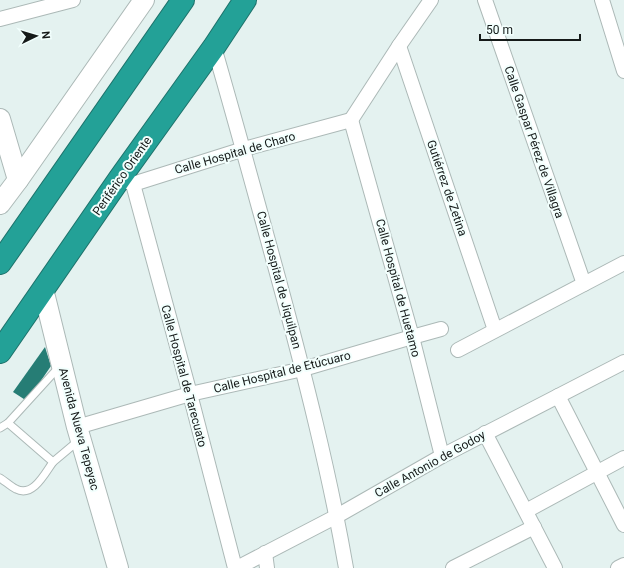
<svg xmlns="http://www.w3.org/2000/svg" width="624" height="568" viewBox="0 0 624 568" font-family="Roboto,sans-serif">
<rect width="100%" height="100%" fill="#e4f2f0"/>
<!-- building -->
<path fill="#267d75" d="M45 347 51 366 27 401 13 392Z"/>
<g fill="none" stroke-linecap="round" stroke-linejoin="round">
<!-- lane casing -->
<g stroke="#acb9b7" stroke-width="9">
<g id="lane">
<path d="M8 423 59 367"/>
<path d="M0 428 8 423 53 462 78 441"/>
<path d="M0 478C5 481 10 486 16 489 33 498 45 473 53 462"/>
</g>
</g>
<!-- street casing -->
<g stroke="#acb9b7" stroke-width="16">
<g id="street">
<path d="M485 0 584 284"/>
<path d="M602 0 624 71"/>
<path d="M0 19 73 0"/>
<path d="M399 46 495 330"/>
<path d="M214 47C236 123 257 200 278 277 304 373 329 470 346 568"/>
<path d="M351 120 412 337 442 456"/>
<path d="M351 120 399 46 431 0"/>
<path d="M124 180 133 184 244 149 351 120"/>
<path d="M133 184 190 394 235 568"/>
<path d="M458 350 624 263"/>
<path d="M558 396 624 525"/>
<path d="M77 427 190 394 303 369 412 337 441 329"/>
<path d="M485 433 555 568"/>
<path d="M526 511 624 458"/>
<path d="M265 553 267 568"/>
<path d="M237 568 337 516 442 456 624 362"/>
<path d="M453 568 534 527"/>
<path d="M618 568 624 565"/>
</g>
</g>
<!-- secondary casing -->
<g stroke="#acb9b7" stroke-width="22">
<g id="secondary">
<path d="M0 119 18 180"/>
<path d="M0 204 18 180 144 0"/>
<path d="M43 289 77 427 118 568"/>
</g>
</g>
<!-- highway casing -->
<g stroke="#1e726b" stroke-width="24">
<g id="highway">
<path d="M0 263 183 0"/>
<path d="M0 352 120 178 214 47 245 0"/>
</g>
</g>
<!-- lane -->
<use href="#lane" stroke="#fff" stroke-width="7"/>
<!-- street -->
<use href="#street" stroke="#fff" stroke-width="14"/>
<!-- secondary -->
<use href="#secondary" stroke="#fff" stroke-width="20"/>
<!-- highway -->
<use href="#highway" stroke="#23a197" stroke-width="22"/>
</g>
<g text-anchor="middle" stroke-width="4" stroke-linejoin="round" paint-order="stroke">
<!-- street labels -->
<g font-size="12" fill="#151a19" stroke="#f2fffd">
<text transform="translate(534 142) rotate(71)" y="4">Calle Gaspar Pérez de Villagra</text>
<text transform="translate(235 153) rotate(-16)" y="4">Calle Hospital de Charo</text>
<text transform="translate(122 176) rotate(-55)" y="4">Periférico Oriente</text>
<text transform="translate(447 188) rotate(71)" y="4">Gutiérrez de Zetina</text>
<text transform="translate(279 280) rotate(75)" y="4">Calle Hospital de Jiquilpan</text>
<text transform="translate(398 288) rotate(75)" y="4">Calle Hospital de Huetamo</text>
<text transform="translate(282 372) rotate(-14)" y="4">Calle Hospital de Etúcuaro</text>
<text transform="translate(184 376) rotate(75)" y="4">Calle Hospital de Tarecuato</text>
<text transform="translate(79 429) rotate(75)" y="4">Avenida Nueva Tepeyac</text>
<text transform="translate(430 464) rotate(-29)" y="4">Calle Antonio de Godoy</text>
</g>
</g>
<!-- north arrow -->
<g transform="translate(36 36) rotate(85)" stroke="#f2fffd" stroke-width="3" paint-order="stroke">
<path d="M0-3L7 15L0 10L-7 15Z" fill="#151a19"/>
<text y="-6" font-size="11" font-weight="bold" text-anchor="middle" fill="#151a19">N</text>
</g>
<!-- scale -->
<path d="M480 34v6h100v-6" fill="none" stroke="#151a19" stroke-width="2"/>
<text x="486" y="34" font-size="12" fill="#151a19" stroke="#f2fffd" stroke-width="3" paint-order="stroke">50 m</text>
</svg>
